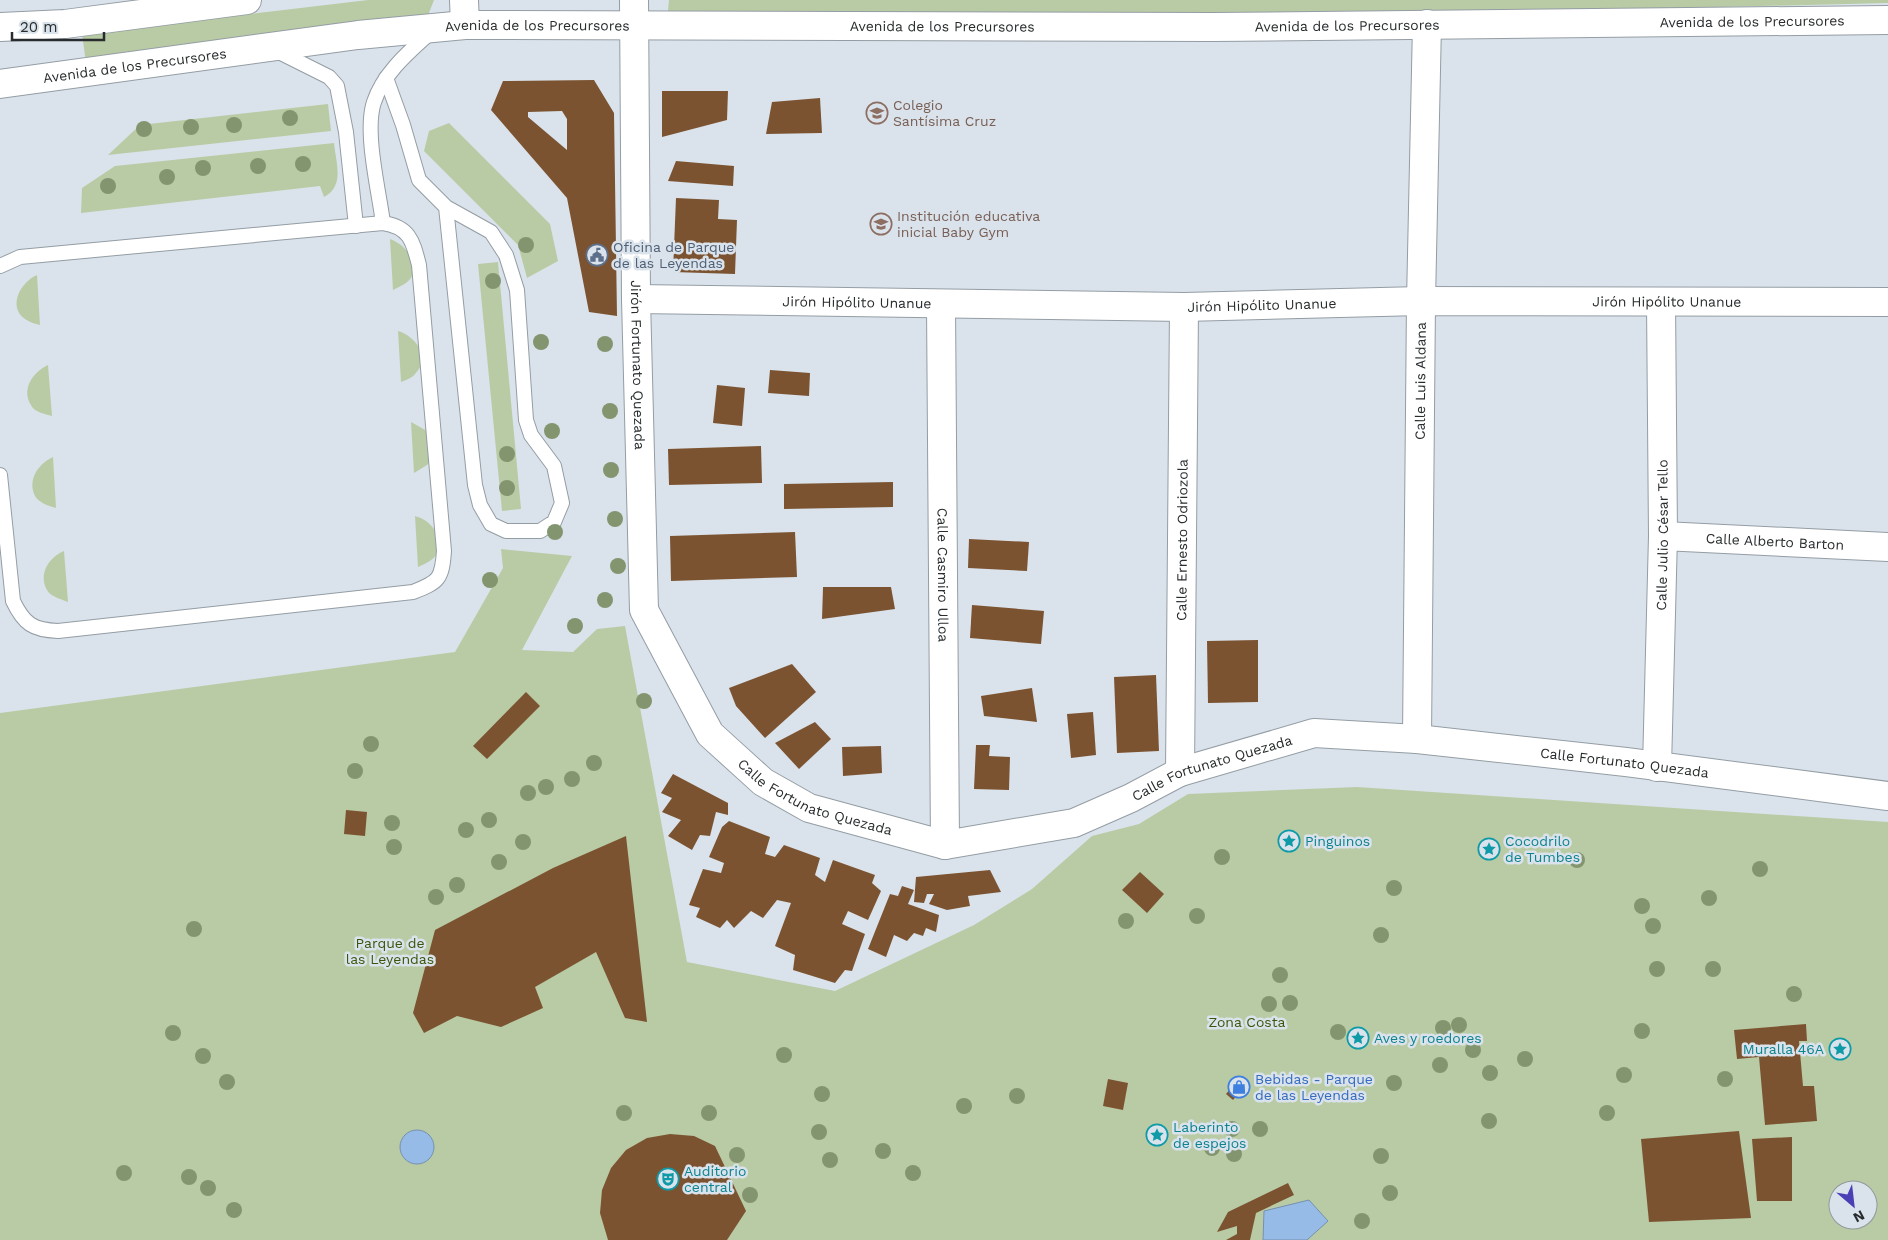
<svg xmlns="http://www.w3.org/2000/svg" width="1888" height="1240" viewBox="0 0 1888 1240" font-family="'Work Sans',sans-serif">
<rect width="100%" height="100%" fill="#dae3eb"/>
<!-- green -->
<g fill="#b9cba5" fill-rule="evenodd">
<path d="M368 0H434L427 18 87 70 82 34Z"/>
<path d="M669 0H1888V3L1432 14 667 21Z"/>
<path d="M328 104 331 131 108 155 140 125Z"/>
<path d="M449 123 550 224 558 261 527 278 518 245 424 151 429 131Z"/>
<path d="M334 143C336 163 345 186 324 197L320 186 81 213 82 188 115 166Z"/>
<path d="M390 239C404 244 418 259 412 276 409 283 399 287 393 290Z"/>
<path d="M498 262 521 509 502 511 478 264Z"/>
<path d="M37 275 40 325C35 324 29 322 25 319 7 306 21 282 37 275Z"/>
<path d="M398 331C415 336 432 357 415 374 412 378 406 380 401 382Z"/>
<path d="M48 365 52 416C45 414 34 412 31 405 21 389 33 372 48 365Z"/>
<path d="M411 422 427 431 433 458 427 465 414 473Z"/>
<path d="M53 457 56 508C49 506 39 503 35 496 27 480 38 464 53 457Z"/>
<path d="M415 516C431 520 443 536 437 553 434 560 425 564 418 567Z"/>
<path d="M501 549 572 556 522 650 573 652 597 629 625 626 687 962 835 991 974 925 1032 889 1092 836 1139 824 1188 794 1357 787 1888 822V1240H0V713L455 652 503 568ZM1838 1190H1868V1220H1838Z"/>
<path d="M64 551 68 602C61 599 51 597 47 590 38 574 49 557 64 551Z"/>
</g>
<!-- water -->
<g fill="#96bbe6" stroke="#7590af">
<circle cx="417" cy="1147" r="17"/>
<path d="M1309 1200 1328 1221 1307 1240H1263L1264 1211Z"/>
</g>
<!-- building -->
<g fill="#7c5331" fill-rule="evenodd">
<path d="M594 80 614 113 617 316 589 312 567 198 491 110 503 81ZM562 111 567 119V150L528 117V112Z"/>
<path d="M662 91H728L727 120 662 137Z"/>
<path d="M820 98 822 133 766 134 772 102Z"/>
<path d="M676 161 734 166 733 186 668 181Z"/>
<path d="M676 198 719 200 718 219 737 220 735 274 673 272Z"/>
<path d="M770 370 810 373 809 396 768 393Z"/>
<path d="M717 385 745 388 742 426 713 423Z"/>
<path d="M761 446 762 483 669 485 668 449Z"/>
<path d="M893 482V507L784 509V484Z"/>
<path d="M795 532 797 577 671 581 670 536Z"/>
<path d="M969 539 1029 542 1027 571 968 568Z"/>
<path d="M823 587H891L895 609 822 619Z"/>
<path d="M972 605 1044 611 1041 644 970 638Z"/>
<path d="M1258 640V702L1208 703 1207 641Z"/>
<path d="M792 664 816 692 765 738 736 706 729 688Z"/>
<path d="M1156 675 1159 751 1117 753 1114 677Z"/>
<path d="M1032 688 1037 722 984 716 981 696Z"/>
<path d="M526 692 540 706 487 759 473 746Z"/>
<path d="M1093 712 1096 755 1071 758 1067 714Z"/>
<path d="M815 722 831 739 799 769 775 743Z"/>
<path d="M976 745H990L989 756 1010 757 1009 790 974 789Z"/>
<path d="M881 746 882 773 843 776 842 747Z"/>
<path d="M673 774 728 803V815L716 812 710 836 700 835 692 850 668 836 681 820 662 812 672 798 661 793Z"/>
<path d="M346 810 367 812 365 836 344 834Z"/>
<path d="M729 821 770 837 765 854 775 857 784 845 820 858 815 875 825 882 833 860 875 875 872 883 881 891 868 920 848 911 842 924 865 934 852 971 845 970 835 983 793 970 795 955 775 946 791 903 777 900 763 918 751 911 734 928 727 920 720 928 696 917 700 908 689 905 703 869 721 873 724 863 709 857 722 827Z"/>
<path d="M626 836 647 1022 625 1018 596 952 535 987 543 1008 501 1027 457 1016 424 1033 413 1013 435 930 553 868Z"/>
<path d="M990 870 1001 892 968 896 970 906 947 910 929 904 934 894H927L924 903 914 902 916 877Z"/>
<path d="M1140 872 1164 894 1147 913 1122 890Z"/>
<path d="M902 886 914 890 908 904 939 915 936 932 926 928 923 936 914 933 907 941 894 935 886 957 868 949 890 894 898 896Z"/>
<path d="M1806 1024 1807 1041H1799L1803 1086H1814L1817 1121 1765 1125 1759 1057 1737 1059 1734 1030Z"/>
<path d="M1241 1076 1249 1082 1233 1100 1226 1094Z"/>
<path d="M1108 1079 1128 1083 1123 1110 1103 1106Z"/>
<path d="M1739 1131 1751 1218 1649 1222 1641 1139Z"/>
<path d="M670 1134 694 1136 715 1146 746 1211 727 1240H608L600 1213 602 1190 611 1168 626 1150 647 1138Z"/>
<path d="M1792 1137V1201H1757L1752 1139Z"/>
<path d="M1288 1183 1294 1195 1256 1213 1250 1240H1226L1237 1234V1226L1217 1232 1228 1212Z"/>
</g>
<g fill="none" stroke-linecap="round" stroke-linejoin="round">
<!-- service casing -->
<g stroke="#949da4" stroke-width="16">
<g id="service">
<path d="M275 50 329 77 337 86 346 132 356 226"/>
<path d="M386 78 403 125 419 180 446 207 491 232 506 255 517 290 526 420 531 435 554 466 562 503 554 522 540 531H506L491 524 480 505 475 485 446 207"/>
<path d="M383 223C379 191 364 132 374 102 384 72 410 51 432 31"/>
<path d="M0 266 20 257 383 223C410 227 413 242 419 265L444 551C442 579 439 582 413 592L58 631C33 630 24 624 13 601L0 475"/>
</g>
</g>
<!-- minor casing -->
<g stroke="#949da4" stroke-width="30">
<g id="minor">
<path id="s1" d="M634 0 636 299 644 610 710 734 763 782 809 808 945 845 1074 823 1131 798 1180 772 1314 733 1417 739 1626 762 1888 796"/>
<path id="s2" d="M636 299 1184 307 1421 301 1888 302"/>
<path id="s3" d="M941 305 945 845"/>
<path id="s4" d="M1663 536 1888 547"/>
<path id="s5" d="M1417 739 1421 301 1427 24"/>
<path id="s6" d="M1657 767 1663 536 1661 302"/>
<path id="s7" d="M1180 772 1184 307"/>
</g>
</g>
<!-- secondary casing -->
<g stroke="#949da4" stroke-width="30">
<g id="secondary">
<path d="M464 0 465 25"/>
<path d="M0 27 65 24 247 0"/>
<path id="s8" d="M0 84 358 35 465 25 1213 27 1888 20"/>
</g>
</g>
<!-- service -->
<use href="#service" stroke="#fff" stroke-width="14"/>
<!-- minor -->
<use href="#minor" stroke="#fff" stroke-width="28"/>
<!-- secondary -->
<use href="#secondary" stroke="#fff" stroke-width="28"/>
</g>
<!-- trees -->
<g fill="#83956f">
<circle cx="290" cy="118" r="8"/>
<circle cx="234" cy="125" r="8"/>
<circle cx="191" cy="127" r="8"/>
<circle cx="144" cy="129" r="8"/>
<circle cx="303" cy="164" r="8"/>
<circle cx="258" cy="166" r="8"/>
<circle cx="203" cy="168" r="8"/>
<circle cx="167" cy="177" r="8"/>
<circle cx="108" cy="186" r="8"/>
<circle cx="526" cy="245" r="8"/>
<circle cx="493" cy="281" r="8"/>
<circle cx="541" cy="342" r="8"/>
<circle cx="605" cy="344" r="8"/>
<circle cx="610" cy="411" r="8"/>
<circle cx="552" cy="431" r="8"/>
<circle cx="507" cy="454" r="8"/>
<circle cx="611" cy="470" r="8"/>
<circle cx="507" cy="488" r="8"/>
<circle cx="615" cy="519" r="8"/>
<circle cx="555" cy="532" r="8"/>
<circle cx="618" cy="566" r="8"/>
<circle cx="490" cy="580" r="8"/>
<circle cx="605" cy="600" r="8"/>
<circle cx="575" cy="626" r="8"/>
<circle cx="644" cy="701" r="8"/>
<circle cx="371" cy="744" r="8"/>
<circle cx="594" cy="763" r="8"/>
<circle cx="355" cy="771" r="8"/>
<circle cx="572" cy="779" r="8"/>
<circle cx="546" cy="787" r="8"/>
<circle cx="528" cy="793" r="8"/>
<circle cx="489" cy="820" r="8"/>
<circle cx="392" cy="823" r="8"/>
<circle cx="466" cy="830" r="8"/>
<circle cx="523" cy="842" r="8"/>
<circle cx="394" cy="847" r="8"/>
<circle cx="1486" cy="851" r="8"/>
<circle cx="1222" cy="857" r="8"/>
<circle cx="1577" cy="860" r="8"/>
<circle cx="499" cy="862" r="8"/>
<circle cx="1760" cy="869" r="8"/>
<circle cx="457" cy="885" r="8"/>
<circle cx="1394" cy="888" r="8"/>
<circle cx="436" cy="897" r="8"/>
<circle cx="1709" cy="898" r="8"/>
<circle cx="1642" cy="906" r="8"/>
<circle cx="1197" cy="916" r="8"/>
<circle cx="1126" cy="921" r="8"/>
<circle cx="1653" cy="926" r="8"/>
<circle cx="194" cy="929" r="8"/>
<circle cx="1381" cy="935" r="8"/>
<circle cx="1657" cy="969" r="8"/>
<circle cx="1713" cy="969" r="8"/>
<circle cx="1280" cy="975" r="8"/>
<circle cx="1794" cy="994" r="8"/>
<circle cx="1290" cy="1003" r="8"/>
<circle cx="1269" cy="1004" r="8"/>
<circle cx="1459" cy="1025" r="8"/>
<circle cx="1443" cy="1028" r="8"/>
<circle cx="1642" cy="1031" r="8"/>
<circle cx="1338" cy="1032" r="8"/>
<circle cx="173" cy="1033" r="8"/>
<circle cx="1473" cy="1050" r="8"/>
<circle cx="784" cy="1055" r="8"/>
<circle cx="203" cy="1056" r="8"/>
<circle cx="1525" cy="1059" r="8"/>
<circle cx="1440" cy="1065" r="8"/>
<circle cx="1490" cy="1073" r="8"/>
<circle cx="1624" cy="1075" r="8"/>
<circle cx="1725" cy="1079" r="8"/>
<circle cx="227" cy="1082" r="8"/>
<circle cx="1394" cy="1083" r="8"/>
<circle cx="822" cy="1094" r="8"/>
<circle cx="1017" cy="1096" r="8"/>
<circle cx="964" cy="1106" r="8"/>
<circle cx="624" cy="1113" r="8"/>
<circle cx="709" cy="1113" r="8"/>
<circle cx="1607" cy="1113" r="8"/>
<circle cx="1489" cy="1121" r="8"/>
<circle cx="1232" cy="1129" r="8"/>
<circle cx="1260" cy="1129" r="8"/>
<circle cx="819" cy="1132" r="8"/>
<circle cx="1212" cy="1148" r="8"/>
<circle cx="883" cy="1151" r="8"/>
<circle cx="1234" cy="1154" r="8"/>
<circle cx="737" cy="1155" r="8"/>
<circle cx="1381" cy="1156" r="8"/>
<circle cx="830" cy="1160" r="8"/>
<circle cx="124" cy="1173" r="8"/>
<circle cx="913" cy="1173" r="8"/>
<circle cx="189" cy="1177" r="8"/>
<circle cx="208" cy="1188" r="8"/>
<circle cx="1390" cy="1193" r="8"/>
<circle cx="750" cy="1195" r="8"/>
<circle cx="234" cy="1210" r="8"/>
<circle cx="1362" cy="1221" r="8"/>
</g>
<!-- icons -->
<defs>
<g id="school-ring" transform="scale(1.125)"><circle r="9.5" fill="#dae3eb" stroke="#8d6e63" stroke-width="1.5"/><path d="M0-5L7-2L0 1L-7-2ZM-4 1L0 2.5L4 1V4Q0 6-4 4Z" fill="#8d6e63"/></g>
<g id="civic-ring" transform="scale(1.125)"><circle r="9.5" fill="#dae3eb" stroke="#5c6f8a" stroke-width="1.5"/><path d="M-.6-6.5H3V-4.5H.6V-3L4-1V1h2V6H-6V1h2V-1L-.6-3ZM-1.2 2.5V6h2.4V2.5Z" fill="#5c6f8a"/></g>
<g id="sight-ring" transform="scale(1.125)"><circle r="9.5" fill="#dae3eb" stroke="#0f9aa8" stroke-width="1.5"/><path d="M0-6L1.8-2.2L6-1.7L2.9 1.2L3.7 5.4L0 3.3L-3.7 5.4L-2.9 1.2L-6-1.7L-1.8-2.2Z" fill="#0f9aa8"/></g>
<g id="shop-ring" transform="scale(1.125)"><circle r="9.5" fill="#dae3eb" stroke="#3f7fe0" stroke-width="1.5"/><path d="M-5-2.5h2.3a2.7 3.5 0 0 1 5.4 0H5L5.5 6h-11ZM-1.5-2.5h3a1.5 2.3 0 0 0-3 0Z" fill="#3f7fe0"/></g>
<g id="theatre-ring" transform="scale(1.125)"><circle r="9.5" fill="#dae3eb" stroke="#0f9aa8" stroke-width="1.5"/><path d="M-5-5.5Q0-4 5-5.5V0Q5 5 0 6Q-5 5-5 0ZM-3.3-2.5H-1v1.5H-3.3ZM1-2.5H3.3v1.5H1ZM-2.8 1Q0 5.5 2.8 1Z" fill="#0f9aa8"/></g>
</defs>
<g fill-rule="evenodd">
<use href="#school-ring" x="877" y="113"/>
<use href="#school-ring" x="881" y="224"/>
<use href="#civic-ring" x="597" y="255"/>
<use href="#sight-ring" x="1289" y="841"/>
<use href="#sight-ring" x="1489" y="849"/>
<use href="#sight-ring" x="1358" y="1038"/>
<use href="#sight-ring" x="1840" y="1049"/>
<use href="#shop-ring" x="1239" y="1087"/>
<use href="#sight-ring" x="1157" y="1135"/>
<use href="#theatre-ring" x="668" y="1179"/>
</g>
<g text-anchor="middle" stroke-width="5" stroke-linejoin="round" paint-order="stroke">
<!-- street labels -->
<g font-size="14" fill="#282c2e" stroke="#dae3eb">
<text dy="5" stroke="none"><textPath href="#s8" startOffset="1756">Avenida de los Precursores</textPath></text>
<text dy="5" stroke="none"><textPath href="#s8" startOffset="541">Avenida de los Precursores</textPath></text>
<text dy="5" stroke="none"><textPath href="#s8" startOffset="946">Avenida de los Precursores</textPath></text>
<text dy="5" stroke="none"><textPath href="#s8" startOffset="1351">Avenida de los Precursores</textPath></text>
<text dy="5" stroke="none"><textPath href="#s8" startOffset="136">Avenida de los Precursores</textPath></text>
<text dy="5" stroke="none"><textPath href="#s2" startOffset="1031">Jirón Hipólito Unanue</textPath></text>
<text dy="5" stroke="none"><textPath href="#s2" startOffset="221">Jirón Hipólito Unanue</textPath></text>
<text dy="5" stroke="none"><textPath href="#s2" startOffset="626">Jirón Hipólito Unanue</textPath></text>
<text dy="5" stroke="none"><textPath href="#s1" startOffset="365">Jirón Fortunato Quezada</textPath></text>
<text dy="5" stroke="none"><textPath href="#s5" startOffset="358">Calle Luis Aldana</textPath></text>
<text dy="5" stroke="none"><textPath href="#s6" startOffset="232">Calle Julio César Tello</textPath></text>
<text dy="5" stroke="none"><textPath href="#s7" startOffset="232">Calle Ernesto Odriozola</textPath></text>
<text dy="5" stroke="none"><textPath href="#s4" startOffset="112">Calle Alberto Barton</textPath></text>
<text dy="5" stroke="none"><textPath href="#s3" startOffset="270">Calle Casmiro Ulloa</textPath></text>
<text dy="5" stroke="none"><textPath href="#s1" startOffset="1716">Calle Fortunato Quezada</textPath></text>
<text dy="5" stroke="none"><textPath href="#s1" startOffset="1296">Calle Fortunato Quezada</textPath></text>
<text dy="5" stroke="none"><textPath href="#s1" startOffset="876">Calle Fortunato Quezada</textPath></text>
</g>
<!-- education labels -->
<g font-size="14" fill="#785e54" stroke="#dae3eb" text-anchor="start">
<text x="893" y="110">Colegio<tspan x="893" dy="16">Santísima Cruz</tspan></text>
<text x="897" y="221">Institución educativa<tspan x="897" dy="16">inicial Baby Gym</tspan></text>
</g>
<!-- service labels -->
<g font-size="14" fill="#4e5e75" stroke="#dae3eb" text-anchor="start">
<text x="613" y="252">Oficina de Parque<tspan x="613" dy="16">de las Leyendas</tspan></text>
</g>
<!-- culture labels -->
<g font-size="14" fill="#0d838f" stroke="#dae3eb" text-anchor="start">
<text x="1305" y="846">Pinguinos</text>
<text x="1505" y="846">Cocodrilo<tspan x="1505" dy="16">de Tumbes</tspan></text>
<text x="1374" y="1043">Aves y roedores</text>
<text x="1824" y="1054" text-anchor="end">Muralla 46A</text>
<text x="1173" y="1132">Laberinto<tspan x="1173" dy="16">de espejos</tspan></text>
<text x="684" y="1176">Auditorio<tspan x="684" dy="16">central</tspan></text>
</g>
<!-- park labels -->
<g font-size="14" fill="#3b560a" stroke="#dae3eb">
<text x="390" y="948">Parque de<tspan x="390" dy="16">las Leyendas</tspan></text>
<text x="1247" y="1027">Zona Costa</text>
</g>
<!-- shop labels -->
<g font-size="14" fill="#366cbe" stroke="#dae3eb" text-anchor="start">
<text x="1255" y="1084">Bebidas - Parque<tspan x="1255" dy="16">de las Leyendas</tspan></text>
</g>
</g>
<!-- north arrow -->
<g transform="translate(1853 1205) rotate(152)"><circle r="24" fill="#dae3eb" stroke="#939a9f"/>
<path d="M0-4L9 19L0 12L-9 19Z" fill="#4a3fb5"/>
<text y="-8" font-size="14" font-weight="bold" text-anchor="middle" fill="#282c2e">N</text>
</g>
<!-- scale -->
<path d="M12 32v8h92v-8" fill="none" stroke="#282c2e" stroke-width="2.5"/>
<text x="20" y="32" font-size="15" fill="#282c2e" stroke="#dae3eb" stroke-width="4" paint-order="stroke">20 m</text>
</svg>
